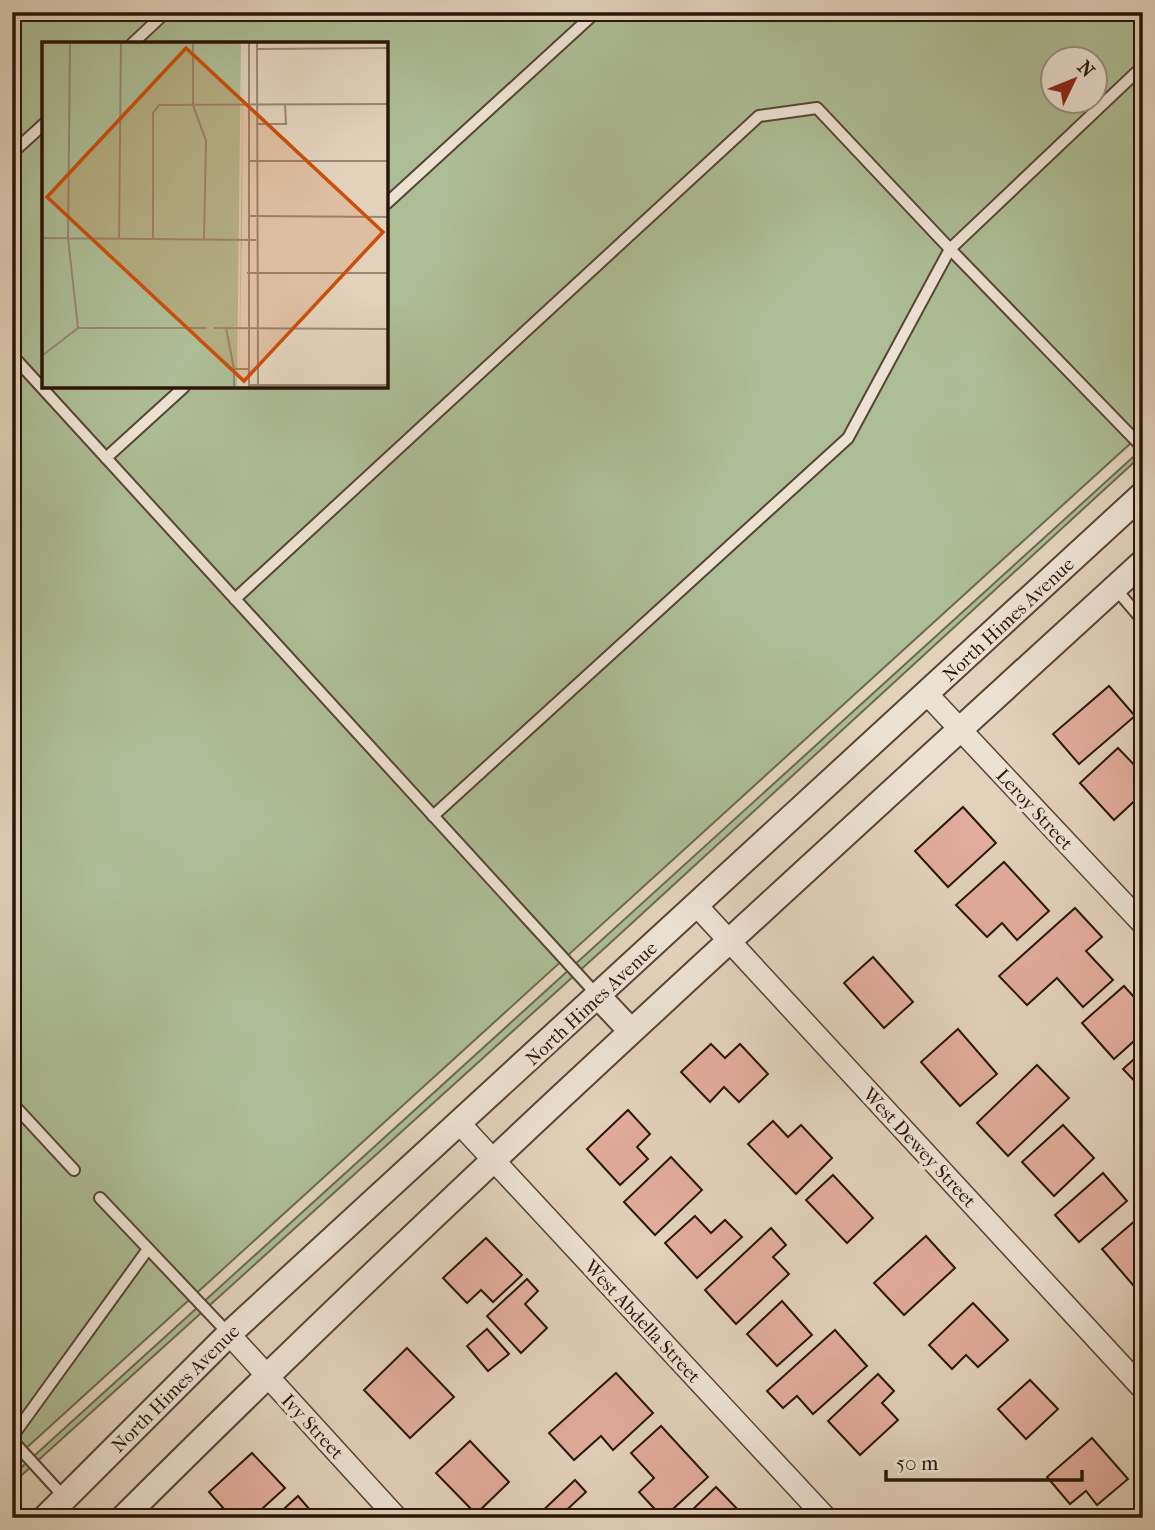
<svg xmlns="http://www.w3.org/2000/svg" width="1155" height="1530" viewBox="0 0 1155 1530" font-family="'IM FELL French Canon',serif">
<rect width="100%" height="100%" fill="#e2d2bb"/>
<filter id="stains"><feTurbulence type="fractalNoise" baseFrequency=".00286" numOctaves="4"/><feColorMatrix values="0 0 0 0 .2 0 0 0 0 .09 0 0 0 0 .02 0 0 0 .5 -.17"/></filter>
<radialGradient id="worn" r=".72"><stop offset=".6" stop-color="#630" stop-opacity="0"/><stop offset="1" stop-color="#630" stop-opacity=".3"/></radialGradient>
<!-- green -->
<g fill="#adbd95" stroke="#6c6a4e" stroke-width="2" fill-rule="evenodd">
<path d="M12 12H1143V432L12 1461ZM44 44H387V387H44ZM1054 60H1096V102H1054Z"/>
<path d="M1143 448V454L608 945 12 1484V1476Z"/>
</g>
<!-- building -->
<g fill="#e2ad9c" stroke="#2a1607" stroke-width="2">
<path d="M1109 686 1135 716 1079 764 1053 734Z"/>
<path d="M1118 748 1143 774V793L1114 820 1080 783Z"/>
<path d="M963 807 996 843 948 887 915 851Z"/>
<path d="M1004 862 1049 911 1017 940 1002 923 987 937 956 905Z"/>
<path d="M1075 908 1102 937 1086 951 1113 980 1083 1007 1057 978 1027 1005 999 976Z"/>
<path d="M873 957 913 1002 884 1028 844 983Z"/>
<path d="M1124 986 1143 1007V1033L1114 1059 1082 1023Z"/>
<path d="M958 1029 997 1074 960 1106 921 1062Z"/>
<path d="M711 1044 725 1058 740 1044 768 1074 739 1102 724 1087 710 1102 681 1072Z"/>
<path d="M1143 1051V1090L1123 1069Z"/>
<path d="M1037 1065 1069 1098 1008 1156 977 1123Z"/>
<path d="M628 1110 650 1134 637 1147 648 1159 620 1185 587 1149Z"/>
<path d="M773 1121 788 1137 801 1125 832 1158 796 1194 748 1144Z"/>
<path d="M1063 1125 1094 1158 1054 1196 1022 1162Z"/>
<path d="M671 1157 702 1190 655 1235 624 1202Z"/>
<path d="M1103 1173 1127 1201 1079 1242 1055 1215Z"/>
<path d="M833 1175 873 1218 847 1243 806 1200Z"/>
<path d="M1143 1214V1277L1133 1285 1102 1249Z"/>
<path d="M695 1216 711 1233 725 1220 742 1237 697 1278 665 1243Z"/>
<path d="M771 1228 786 1245 773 1257 789 1274 736 1324 705 1290Z"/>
<path d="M926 1236 955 1268 904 1315 874 1283Z"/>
<path d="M486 1238 522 1275 493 1302 481 1290 467 1303 443 1278Z"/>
<path d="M527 1279 538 1291 525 1304 547 1328 521 1353 487 1316Z"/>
<path d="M782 1301 812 1335 777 1366 747 1334Z"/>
<path d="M973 1303 1008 1340 978 1367 966 1355 952 1369 929 1345Z"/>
<path d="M487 1329 509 1354 488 1371 467 1346Z"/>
<path d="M835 1330 867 1366 813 1414 797 1396 783 1408 767 1391Z"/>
<path d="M407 1348 454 1397 410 1438 364 1390Z"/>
<path d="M616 1373 653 1413 613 1450 601 1436 574 1460 549 1433Z"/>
<path d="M878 1374 894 1391 882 1403 898 1420 860 1455 828 1421Z"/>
<path d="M1030 1380 1058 1409 1026 1439 998 1409Z"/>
<path d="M661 1426 708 1477 663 1518 639 1492 654 1478 631 1453Z"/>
<path d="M1092 1438 1128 1479 1097 1505 1086 1491 1070 1504 1047 1477Z"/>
<path d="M470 1441 509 1482 476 1514 436 1473Z"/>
<path d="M252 1453 285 1488 252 1518H232L209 1492Z"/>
<path d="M575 1480 586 1492 558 1518H535Z"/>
<path d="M716 1487 746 1518H692L688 1514Z"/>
<path d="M298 1496 317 1518H274Z"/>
</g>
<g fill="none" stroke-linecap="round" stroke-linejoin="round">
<!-- service casing -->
<g stroke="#584534" stroke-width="14">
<g id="service">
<path d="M132 44 166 12"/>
<path d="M12 153 44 124"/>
<path d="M387 203 596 12"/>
<path d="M12 355 598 996"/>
<path d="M106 458 184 387"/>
<path d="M1115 588 1143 621"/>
<path d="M235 599 759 116 817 108 950 249 1143 448"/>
<path d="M433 816 848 438 950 249 1143 66"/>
<path d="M12 1103 74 1170"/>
<path d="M100 1198 229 1334"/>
<path d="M12 1437 148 1249"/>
<path d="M12 1440 65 1498"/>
</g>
</g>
<!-- minor casing -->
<g stroke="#584534" stroke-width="24">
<g id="minor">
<path d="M926 693 1143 924"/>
<path d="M697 906 1143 1389"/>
<path d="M460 1124 826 1518"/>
<path d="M229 1334 397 1518"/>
</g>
</g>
<!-- tertiary casing -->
<g stroke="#584534" stroke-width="28">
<g id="tertiary">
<path d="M598 996 631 1031"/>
<path d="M45 1518 229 1334 1143 494"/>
<path d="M123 1518C453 1189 799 877 1143 562"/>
</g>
</g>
<!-- service -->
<use href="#service" stroke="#ece2d3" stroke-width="10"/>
<!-- minor -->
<use href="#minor" stroke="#ece2d3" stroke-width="21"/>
<!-- tertiary -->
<use href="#tertiary" stroke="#ece2d3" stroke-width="24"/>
</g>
<g text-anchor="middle" stroke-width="7" stroke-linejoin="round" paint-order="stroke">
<!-- street labels -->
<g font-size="19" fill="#2a1607" stroke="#ece2d3">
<text transform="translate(1008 619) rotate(-43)" y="7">North Himes Avenue</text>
<text transform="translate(1035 809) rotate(47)" y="7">Leroy Street</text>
<text transform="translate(591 1003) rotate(-43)" y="7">North Himes Avenue</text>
<text transform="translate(920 1147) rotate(47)" y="7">West Dewey Street</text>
<text transform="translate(643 1321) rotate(47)" y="7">West Abdella Street</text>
<text transform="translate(175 1388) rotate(-45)" y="7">North Himes Avenue</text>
<text transform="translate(313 1426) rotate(47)" y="7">Ivy Street</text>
</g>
</g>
<!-- overview -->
<g transform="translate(42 42)">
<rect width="346" height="346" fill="#e2d2bb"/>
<path d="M0 1H199L195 346H0ZM201 1 200 190 197 346Z" fill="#adbd95"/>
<path fill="none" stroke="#988773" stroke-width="2" d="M151 1V63L164 99 162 197M215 1 216 346M215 7 347 6M215 82H244L243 62M206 119H347M206 174 347 175M0 196 214 198M77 197 79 1M111 197V71L117 63 347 62M205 231H347M36 286H165M172 286 347 287M184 286 192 327M1 313 36 286 26 196 28 1M207 343H347M192 346V327H206M207 346V1"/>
<path fill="#cc4f0b" fill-opacity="0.15" stroke="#cc4f0b" stroke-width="3.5" d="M144 6 341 190 202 339 5 155Z"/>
<rect width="346" height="346" fill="none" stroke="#2a1607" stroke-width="3.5"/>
</g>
<!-- margin -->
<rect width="1155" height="1530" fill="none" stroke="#e2d2bb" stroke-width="42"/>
<rect x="14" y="14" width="1127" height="1502" fill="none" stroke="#2a1607" stroke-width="3.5"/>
<rect x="21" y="21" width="1113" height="1488" fill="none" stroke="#2a1607" stroke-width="2"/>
<!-- north arrow -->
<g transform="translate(1074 80) rotate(47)"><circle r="33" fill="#ece2d3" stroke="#9e9081" stroke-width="2"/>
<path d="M0-5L12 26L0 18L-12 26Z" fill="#8f2418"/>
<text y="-10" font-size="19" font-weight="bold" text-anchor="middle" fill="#2a1607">N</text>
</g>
<!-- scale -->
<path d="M886 1470v10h196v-10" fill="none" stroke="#2a1607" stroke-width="3.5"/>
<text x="896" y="1470" font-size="21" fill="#2a1607" stroke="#ece2d3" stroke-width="5" paint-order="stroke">50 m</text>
<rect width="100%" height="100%" filter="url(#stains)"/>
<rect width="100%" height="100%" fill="url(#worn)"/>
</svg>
